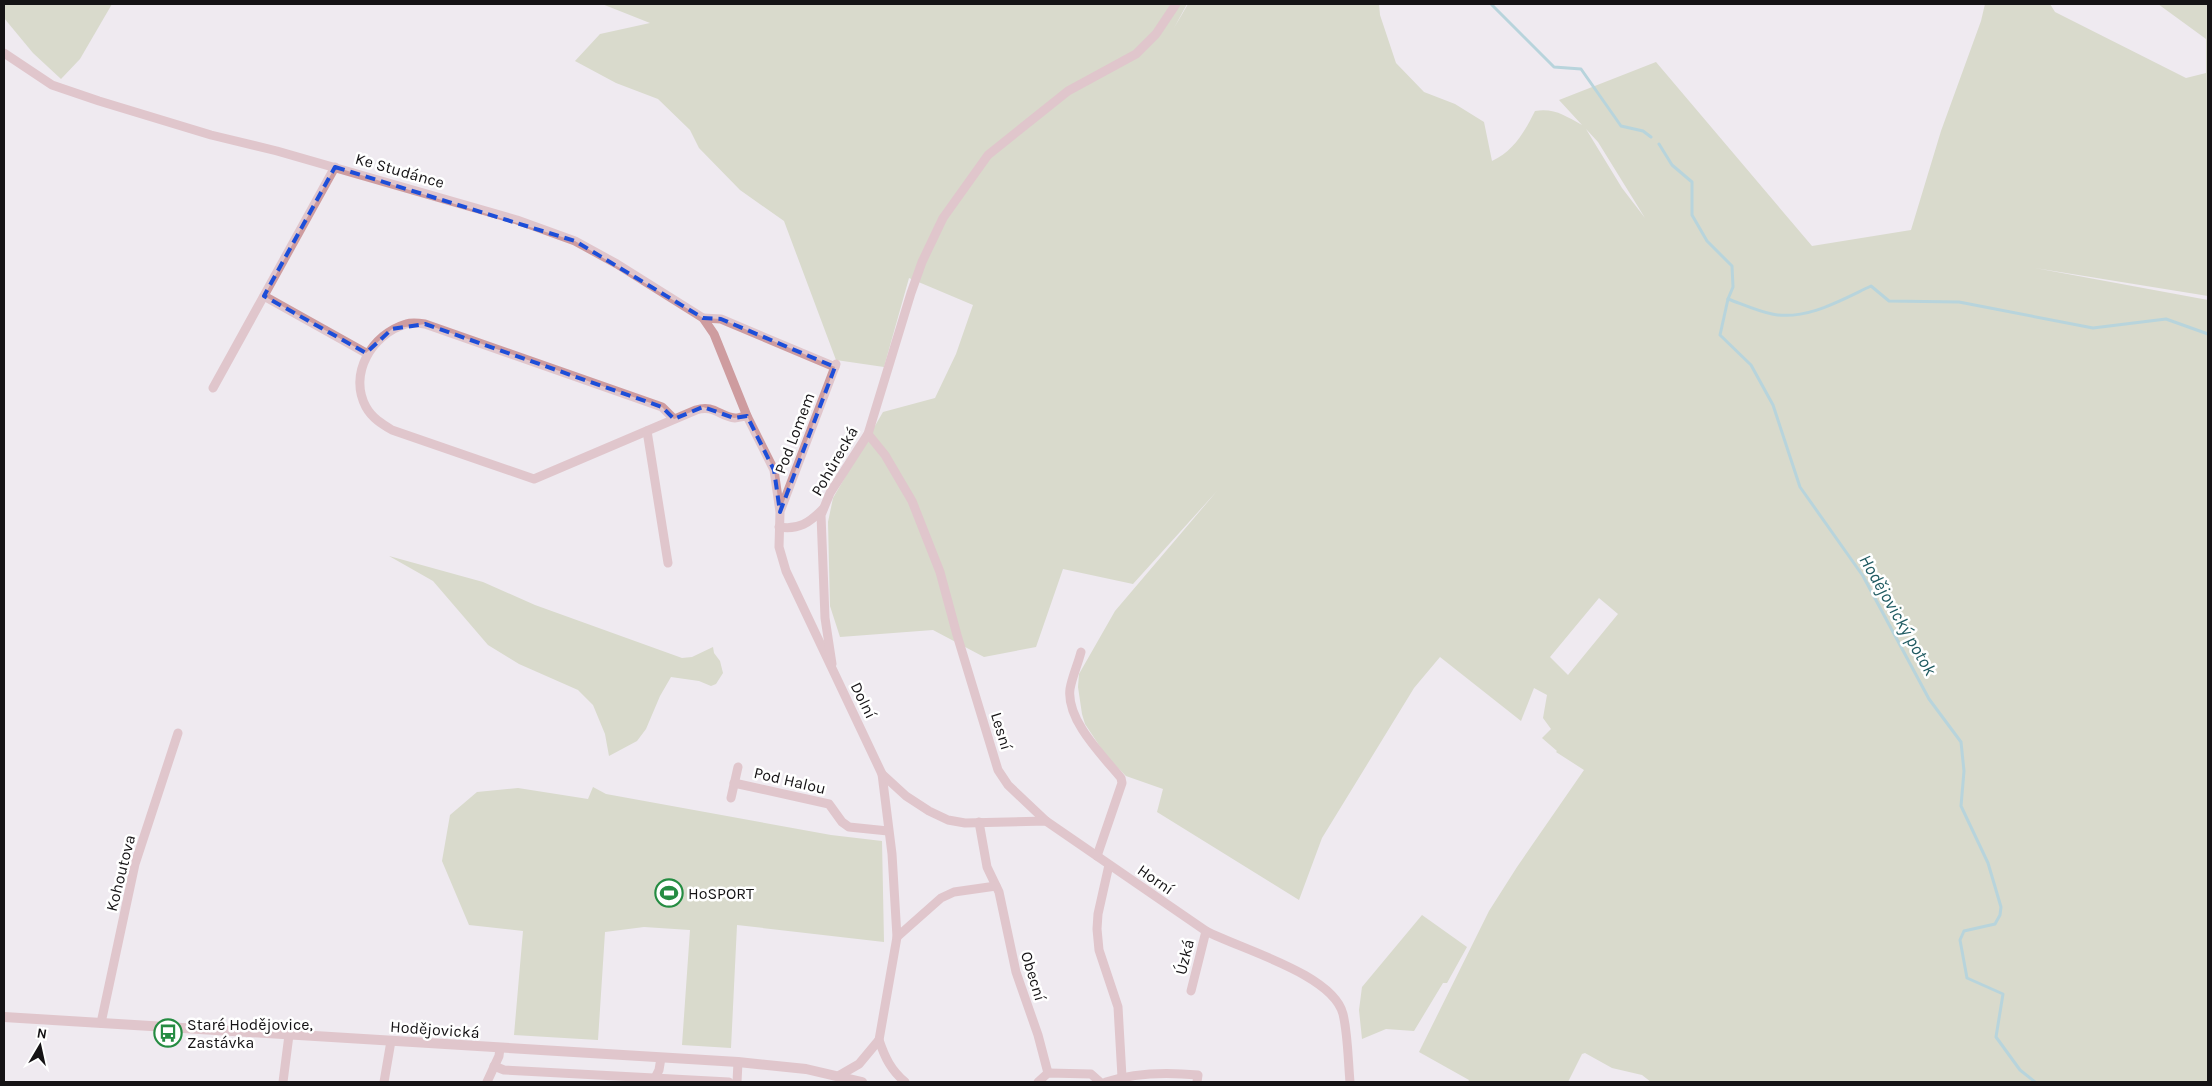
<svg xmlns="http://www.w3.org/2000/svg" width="2212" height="1086" viewBox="0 0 2212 1086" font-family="Karla,sans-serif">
<rect width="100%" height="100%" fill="#efeaf0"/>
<!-- green -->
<g fill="#bec89f" fill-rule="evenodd">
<path d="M4 4H112L80 59 61 79 33 53 4 18Z"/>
<path d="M602 4H1187L1174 28 1188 4H1379L1380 15 1396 63 1424 92 1455 104 1484 122 1492 161C1514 151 1525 131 1535 111 1555 108 1565 116 1582 125L1559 100 1656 62 1812 246 1911 230 1941 131 1981 21 1985 4H2050L2055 12 2186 78 2206 73V39L2158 4H2208V296L2035 268 2208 300V1082H1651L1642 1075 1612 1068 1585 1053 1582 1054 1568 1082H1468L1469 1080 1419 1052 1489 911 1517 867 1584 770 1556 752 1557 751 1542 738 1551 729 1543 718 1547 695 1534 688 1521 721 1440 657 1414 688 1322 838 1299 900 1157 812 1163 789 1126 776 1107 757 1085 724 1082 714 1078 687 1079 674 1115 611 1217 491 1133 584 1063 569 1036 647 984 657 933 630 840 637 830 606 828 522 833 498 883 412 935 398 956 354 973 305 909 278 884 367 836 360 784 221 740 190 699 148 690 130 658 99 616 83 575 61 600 34 650 23ZM1586 129 1598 142 1645 218 1622 188ZM1599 598 1618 614 1568 675 1550 657Z"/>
<path d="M389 556 483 582 535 605 682 658 692 657 713 647 714 653 720 661 723 673 716 684 711 686 699 681 671 677 660 696 646 729 637 741 609 756 605 734 593 705 578 690 519 664 488 645 433 581Z"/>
<path d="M593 787 606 794 831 835 882 841 884 942 737 925 731 1048 682 1045 690 930 644 927 605 932 598 1040 514 1035 523 931 469 925 442 861 450 815 477 792 518 788 588 799Z"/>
<path d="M1422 915 1467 947 1447 983H1443L1414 1031 1386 1029 1362 1039 1359 1010 1362 987Z"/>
</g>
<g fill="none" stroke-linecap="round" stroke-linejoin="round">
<!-- stream -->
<g stroke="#75bbc4" stroke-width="3">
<path d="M1491 4 1554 67 1581 69 1621 126 1643 131 1651 137"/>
<path d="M1659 144 1672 165 1692 182V215L1707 241 1732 266 1733 287 1728 299 1720 335 1751 365 1773 405 1800 487 1863 576 1929 699 1961 742 1964 771 1961 806 1988 863 2001 907 2000 915 1995 924 1964 931 1960 940 1967 978 2003 994 1996 1037 2020 1070 2035 1082"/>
<path d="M1728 299C1742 304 1757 311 1772 314 1806 321 1841 300 1871 286L1889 301 1959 302 2093 328 2166 319 2208 334"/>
</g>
<!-- minor -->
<g stroke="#ce9c9f" stroke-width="9">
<path d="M4 53 52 85 99 101 211 135 277 151 517 220 575 241 617 264 703 318 714 334 747 416 774 470 780 512 779 547 786 571 882 774 892 854 897 937 879 1040 859 1064 840 1075"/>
<path d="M264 296 366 353"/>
<path d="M703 318 721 319 835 367"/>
<path d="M213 388 335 167"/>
<path d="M674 419 662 407 425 324C419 323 412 322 406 324 372 334 348 374 366 407 372 418 382 424 392 430L534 479 696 410C714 404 720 417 735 418 739 418 743 416 747 416"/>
<path d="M647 431 668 563"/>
<path d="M868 434 885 455 912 501 940 572 957 635 998 770 1008 785 1046 821"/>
<path d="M781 509 836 364"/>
<path d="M779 527C799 530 809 523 823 509"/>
<path d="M1081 652C1078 664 1072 677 1070 689 1066 720 1103 756 1121 778L1122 783 1097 856"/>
<path d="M832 664 825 618 821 515 830 493 868 434 911 293 922 262 943 218 988 155 1068 91 1136 54 1156 34 1176 4"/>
<path d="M882 774 906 796 929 811 948 820 965 823 1046 821 1206 931C1240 949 1333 974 1343 1014 1348 1035 1348 1060 1350 1082"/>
<path d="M734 783 829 804 842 822 849 827 888 831"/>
<path d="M731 798 738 767"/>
<path d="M979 822 987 867 999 892 1016 972 1038 1035 1048 1073"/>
<path d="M1109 865 1098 914 1097 929 1099 950 1118 1007 1122 1077"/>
<path d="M897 937 941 898 954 892 996 886"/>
<path d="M1191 991 1206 931"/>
<path d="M101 1023 135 864 178 733"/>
<path d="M879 1040C885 1058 891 1070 905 1082"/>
<path d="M494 1066 504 1070 729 1082"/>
<path d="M655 1078 659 1070 661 1058"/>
<path d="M283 1082 289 1035"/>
<path d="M384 1082 391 1041"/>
<path d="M487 1082 499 1056 500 1048"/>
<path d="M737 1082 738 1062"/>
<path d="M1038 1082 1048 1073 1091 1074 1100 1082"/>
<path d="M1106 1082C1136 1072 1167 1072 1198 1075L1197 1082"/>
</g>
<!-- tertiary -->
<path stroke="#ce9c9f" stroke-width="10" d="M4 1017 738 1062 806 1069 862 1082"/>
</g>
<!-- marked area -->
<path d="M0 0H2212V1086H0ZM335 167 575 241 703 318 721 319 835 367 780 512 774 470 747 416 734 418 703 407 674 419 662 407 425 324 392 329 366 353 264 296Z" fill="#efeaf0" fill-opacity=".55" fill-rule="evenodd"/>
<path fill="none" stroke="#1d4ed8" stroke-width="4" stroke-dasharray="10 6" stroke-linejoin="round" d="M335 167 575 241 703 318 721 319 835 367 780 512 774 470 747 416 734 418 703 407 674 419 662 407 425 324 392 329 366 353 264 296Z"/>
<!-- icons -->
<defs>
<g id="stadium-ring" transform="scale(1.4375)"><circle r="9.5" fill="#fff" stroke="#258c42" stroke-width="1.5"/><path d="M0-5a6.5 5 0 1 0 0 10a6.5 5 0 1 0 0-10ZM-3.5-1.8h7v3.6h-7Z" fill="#258c42"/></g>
<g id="bus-ring" transform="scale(1.4375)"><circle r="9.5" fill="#fff" stroke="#258c42" stroke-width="1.5"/><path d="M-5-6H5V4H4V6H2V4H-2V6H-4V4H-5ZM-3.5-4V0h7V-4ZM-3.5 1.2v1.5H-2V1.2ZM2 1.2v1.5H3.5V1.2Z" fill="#258c42"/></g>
</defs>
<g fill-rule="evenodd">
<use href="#stadium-ring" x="669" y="893"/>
<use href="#bus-ring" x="168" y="1033"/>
</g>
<g text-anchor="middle" stroke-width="5" stroke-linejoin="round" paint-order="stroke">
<!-- street labels -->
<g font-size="16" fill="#151315" stroke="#fff">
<text transform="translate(400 170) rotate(16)" y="6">Ke Studánce</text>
<text transform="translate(794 433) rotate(-69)" y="6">Pod Lomem</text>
<text transform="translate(834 461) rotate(-60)" y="6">Pohůrecká</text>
<text transform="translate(864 700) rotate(64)" y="6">Dolní</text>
<text transform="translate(1002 731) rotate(73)" y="6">Lesní</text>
<text transform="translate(790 780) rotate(13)" y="6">Pod Halou</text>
<text transform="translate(120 873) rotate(-76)" y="6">Kohoutova</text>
<text transform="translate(1156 879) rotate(35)" y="6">Horní</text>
<text transform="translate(1184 957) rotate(-76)" y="6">Úzká</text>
<text transform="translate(1034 976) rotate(73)" y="6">Obecní</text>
<text transform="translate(435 1029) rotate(4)" y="6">Hodějovická</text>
</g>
<!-- poi labels -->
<g font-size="16" fill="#151315" stroke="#fff" text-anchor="start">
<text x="688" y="899">HoSPORT</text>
<text x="187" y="1030">Staré Hodějovice,<tspan x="187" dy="18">Zastávka</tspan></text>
</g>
<!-- water labels -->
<g font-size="18" font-style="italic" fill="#205b62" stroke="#fff">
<text transform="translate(1898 615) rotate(60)" y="6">Hodějovický potok</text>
</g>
</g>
<!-- border -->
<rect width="2212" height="1086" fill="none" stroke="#151315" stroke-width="10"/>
<!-- north arrow -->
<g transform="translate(40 1046) rotate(9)" stroke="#ffffff" stroke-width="4" paint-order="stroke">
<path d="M0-4L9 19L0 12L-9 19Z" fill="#151315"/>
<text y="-8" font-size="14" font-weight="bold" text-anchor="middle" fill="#151315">N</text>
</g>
</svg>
